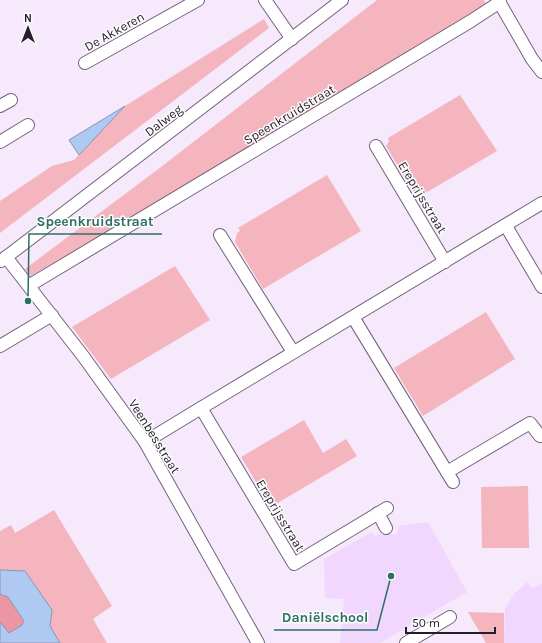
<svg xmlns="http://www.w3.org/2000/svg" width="542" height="643" viewBox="0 0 542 643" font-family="Karla,sans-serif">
<rect width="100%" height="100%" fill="#f6e9fc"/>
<!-- built -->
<g fill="#f1d7fd">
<path d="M428 522 467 592 380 643H340L344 599 325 598 324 559 372 532 374 535 397 534 398 526Z"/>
<path d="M527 582 532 588 542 583V643H504L505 608 514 594Z"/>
</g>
<!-- green -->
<g fill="#f4b5be">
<path d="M377 0H484L486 4 241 153 31 276 25 269 157 170Z"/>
<path d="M264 19 269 28 0 233V201L52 166 74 160 125 106Z"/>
<path d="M460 95 497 151 417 198 386 146 389 141 388 138Z"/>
<path d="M327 175 361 231 263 289 235 242 237 233 240 231 238 228Z"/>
<path d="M175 266 210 320 111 379 72 327Z"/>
<path d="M486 312 515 359 423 416 394 368Z"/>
<path d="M304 420 323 453 346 439 357 456 271 507 241 457Z"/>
<path d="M528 486 529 548H482L481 487Z"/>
<path d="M54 510 112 606 93 619 107 643H60L50 626 52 610 25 571 0 570V531L11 525 15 533Z"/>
<path d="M468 612 504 613V643H486Z"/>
</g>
<!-- forest -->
<path fill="#ec95a3" d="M0 594 8 597 24 621 22 625 9 634 0 622Z"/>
<!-- water -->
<g fill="#b0c9f2" stroke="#8696b6">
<path d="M125 106 79 155 69 140Z"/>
<path d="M0 570 25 571 52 610 50 626 60 643H0V622L9 633 22 625 24 621 8 597 0 594Z"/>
</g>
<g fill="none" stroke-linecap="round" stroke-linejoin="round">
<!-- minor casing -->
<g stroke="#75627d" stroke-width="14">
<g id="minor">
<path d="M265 0 292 39"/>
<path d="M498 0 532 59 542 72"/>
<path d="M85 63 198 0"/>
<path d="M0 106 11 100"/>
<path d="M0 142 28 125"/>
<path d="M376 146 445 262"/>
<path d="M506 226 542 287"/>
<path d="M220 235 293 352"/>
<path d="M6 257 83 356 145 442 258 643"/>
<path d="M1 261 342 0"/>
<path d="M30 285 471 21 500 2"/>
<path d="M353 317 453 482"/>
<path d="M0 346 52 315"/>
<path d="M201 408 542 203"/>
<path d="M145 442 201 408 294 564 387 508"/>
<path d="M447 472 530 423 540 436"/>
<path d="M378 513 386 528"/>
<path d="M406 643 450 617"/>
</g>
</g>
<!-- minor -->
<use href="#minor" stroke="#fff" stroke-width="12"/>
</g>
<g text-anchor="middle" stroke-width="3" stroke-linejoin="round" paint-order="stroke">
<!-- street labels -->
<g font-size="13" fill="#251e29" stroke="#fcfcfc">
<text transform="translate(114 31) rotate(-29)" y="5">De Akkeren</text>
<text transform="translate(289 114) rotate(-31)" y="5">Speenkruidstraat</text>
<text transform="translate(163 120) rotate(-37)" y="5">Dalweg</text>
<text transform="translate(423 197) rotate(59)" y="5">Ereprijsstraat</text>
<text transform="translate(155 436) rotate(58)" y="5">Veenbesstraat</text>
<text transform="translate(281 515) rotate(59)" y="5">Ereprijsstraat</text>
</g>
</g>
<!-- callouts -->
<path fill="none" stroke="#2c7063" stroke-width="1.5" d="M28 301L29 234H162M391 576L377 630H274"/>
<g fill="#2c7063" stroke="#fcfcfc" stroke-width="1.5">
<circle cx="28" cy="301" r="4"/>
<circle cx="391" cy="576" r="4"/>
</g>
<g font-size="14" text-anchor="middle" font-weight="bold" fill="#2c7063" stroke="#fcfcfc" stroke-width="3" stroke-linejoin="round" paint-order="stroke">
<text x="95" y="226">Speenkruidstraat</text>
<text x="325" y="622">Daniëlschool</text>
</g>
<!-- north arrow -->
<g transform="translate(28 28)" stroke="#fcfcfc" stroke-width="3" paint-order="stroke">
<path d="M0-3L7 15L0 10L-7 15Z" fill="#251e29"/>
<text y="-6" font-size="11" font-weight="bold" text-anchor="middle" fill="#251e29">N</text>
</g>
<!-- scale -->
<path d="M406 627v6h89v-6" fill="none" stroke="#251e29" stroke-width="2"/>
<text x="412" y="627" font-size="12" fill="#251e29" stroke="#fcfcfc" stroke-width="3" paint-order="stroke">50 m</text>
</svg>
